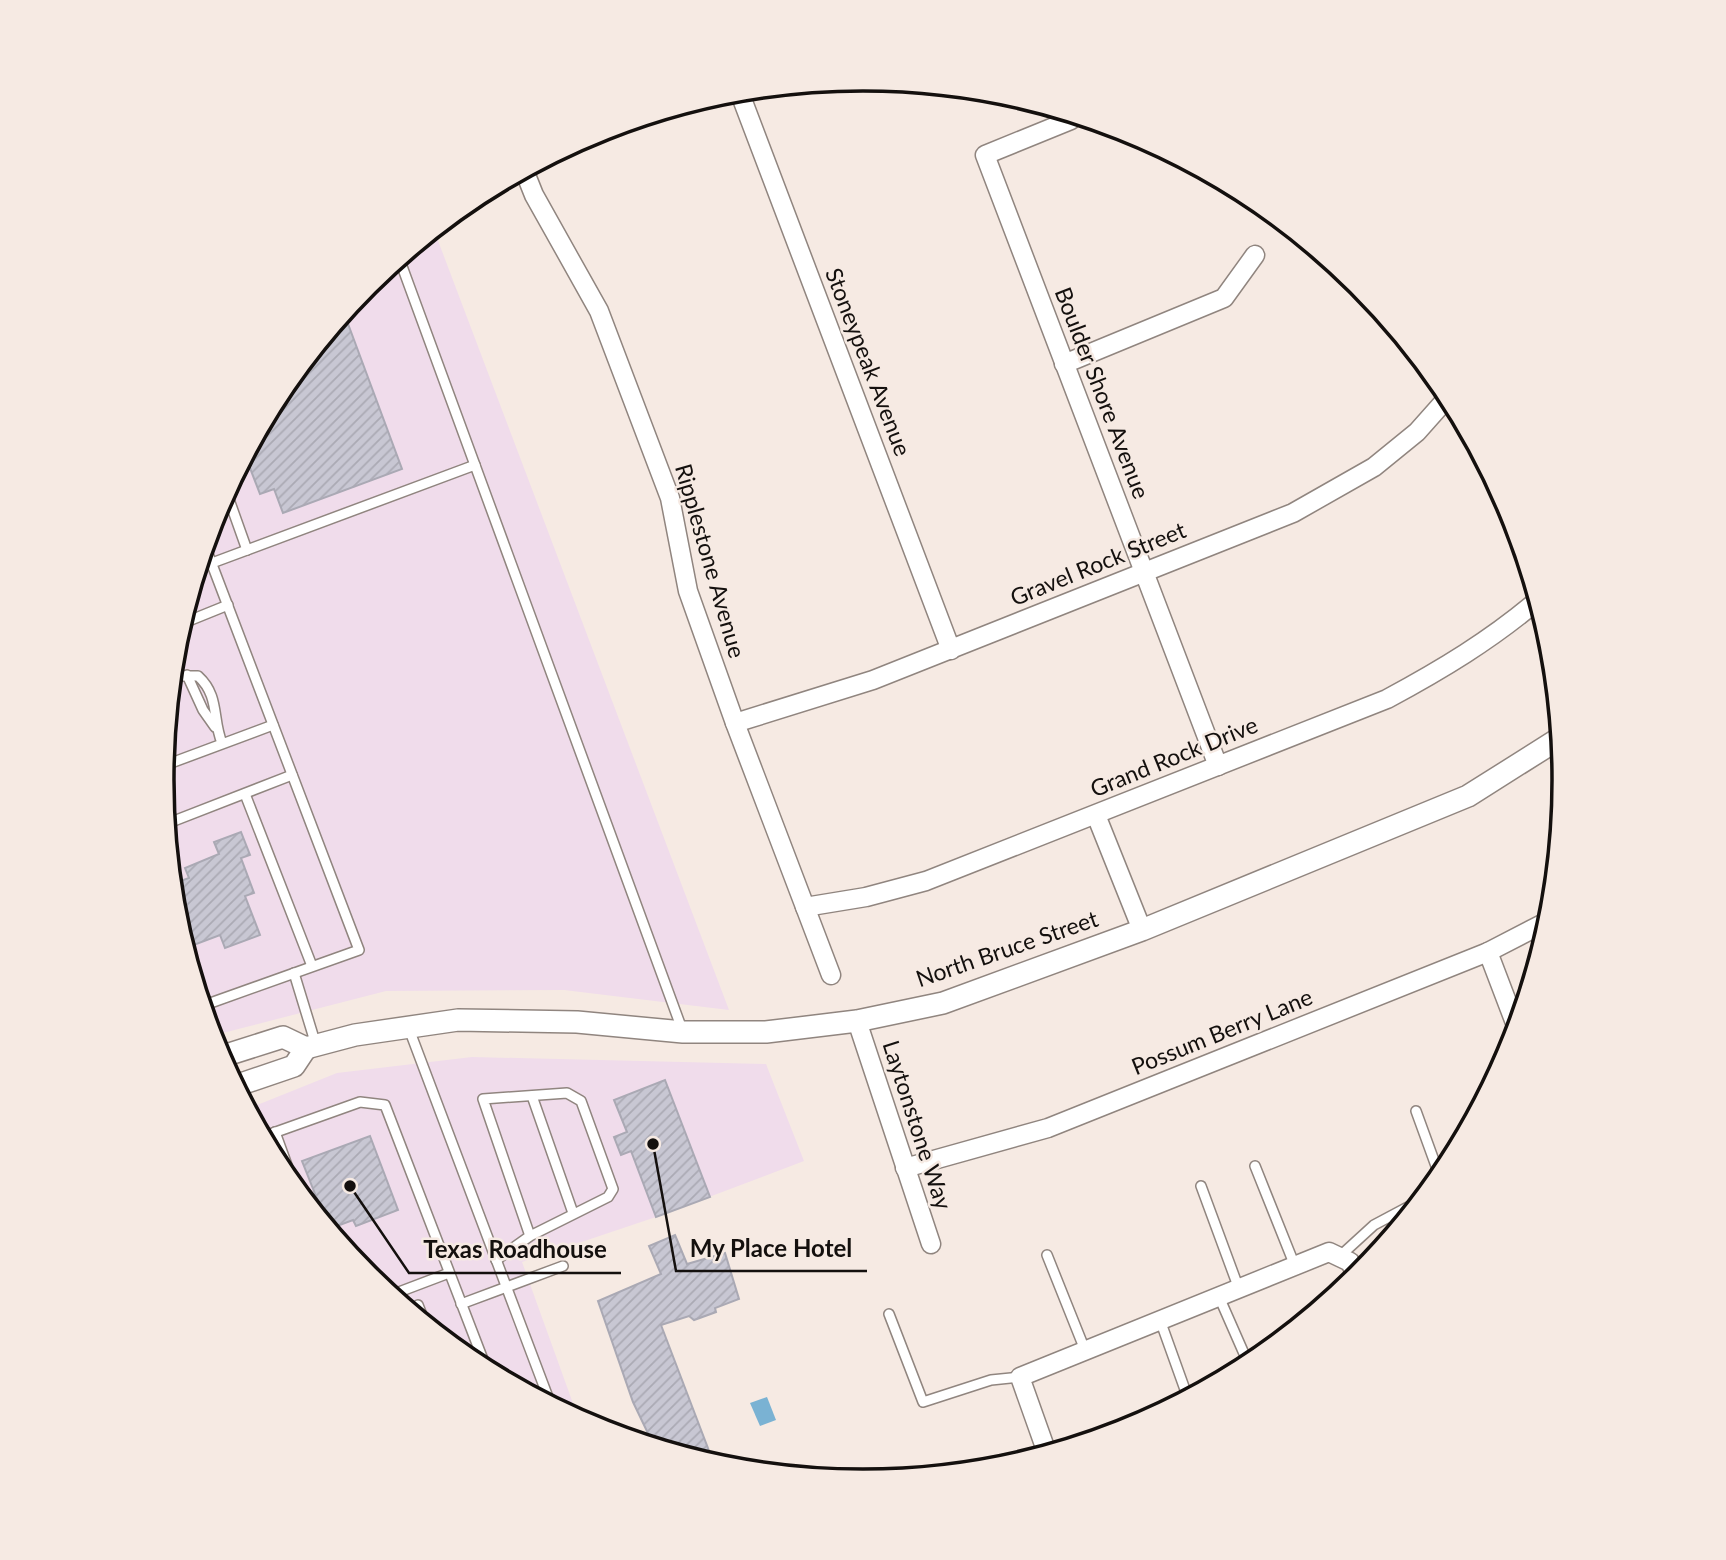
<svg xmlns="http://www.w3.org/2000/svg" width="1726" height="1560" viewBox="0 0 1726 1560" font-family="Lato,sans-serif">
<defs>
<pattern id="building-hatch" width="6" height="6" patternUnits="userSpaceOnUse" patternTransform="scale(1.75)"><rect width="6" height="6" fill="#c8c7d3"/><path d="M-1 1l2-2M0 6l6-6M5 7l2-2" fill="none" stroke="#abaab4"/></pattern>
</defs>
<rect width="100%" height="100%" fill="#f6eae3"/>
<!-- commercial -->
<g fill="#f0dceb">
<path d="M434 230 729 1010 564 990 386 991 211 1036 175 916 162 780 175 643 215 511 280 390 367 284Z"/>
<path d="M472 1057 766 1064 804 1161 656 1217 522 1262 579 1420 473 1363 367 1276 280 1169 247 1109 337 1073Z"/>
</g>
<!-- water -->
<path fill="#7ab2d3" d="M767 1397 776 1420 760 1426 750 1403Z"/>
<!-- building -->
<g fill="url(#building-hatch)" stroke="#aaa9b4" stroke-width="2">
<path d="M344 313 402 469 283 513 274 489 260 494 245 455 280 390Z"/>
<path d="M241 832 250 855 241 858 254 893 245 896 260 935 225 948 220 935 191 946 174 903 182 901 175 883 189 878 185 868 219 854 214 842Z"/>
<path d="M665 1080 710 1197 656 1217 631 1151 621 1155 614 1137 627 1132 614 1100Z"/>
<path d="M370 1136 398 1210 356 1226 353 1220 329 1229 302 1161Z"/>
<path d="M675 1235 687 1264 725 1253 739 1299 715 1308 716 1312 694 1320 689 1316 661 1325 714 1464 654 1446 633 1402 598 1301 661 1274 649 1246Z"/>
</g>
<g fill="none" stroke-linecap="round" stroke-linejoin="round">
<!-- service casing -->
<g stroke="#90857f" stroke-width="12">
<g id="service">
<path d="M399 258 683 1032"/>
<path d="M226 491 247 550"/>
<path d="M212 563 475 465"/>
<path d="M181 624 228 605"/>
<path d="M187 675 203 710 215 727"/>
<path d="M172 676H198C220 696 212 719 222 743"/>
<path d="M163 766 273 725"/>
<path d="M245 794 312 966"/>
<path d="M166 824 292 775"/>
<path d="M294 973 316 1045"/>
<path d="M202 1006 359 950 205 546"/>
<path d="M409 1029 551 1405"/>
<path d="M532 1096 573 1213"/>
<path d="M1416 1111 1440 1177"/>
<path d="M275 1132 296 1190"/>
<path d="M262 1137 360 1102 385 1105 487 1370"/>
<path d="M1255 1166 1295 1266"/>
<path d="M1201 1186 1239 1289"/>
<path d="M1047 1255 1085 1350"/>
<path d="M1339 1257 1374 1225 1421 1200"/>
<path d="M496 1260 530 1236 483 1099 567 1093 581 1101 613 1189 608 1197 530 1236"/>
<path d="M391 1295 449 1273"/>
<path d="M1220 1299 1249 1365"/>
<path d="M461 1304 563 1266"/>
<path d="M418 1305 425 1323"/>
<path d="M889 1314 923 1402 991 1380 1020 1377"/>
<path d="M1160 1320 1188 1398"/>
</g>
</g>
<!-- minor casing -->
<g stroke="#90857f" stroke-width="21">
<g id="minor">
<path d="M739 91 951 650"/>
<path d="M1075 115 1071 120 985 155 1218 766"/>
<path d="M524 170 534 195 599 311 670 498 688 591 735 723 831 975"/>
<path d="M1064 364 1224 298 1255 255"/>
<path d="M735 723 873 680 1293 513 1374 467 1417 432 1449 396"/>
<path d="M1096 815 1142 930"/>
<path d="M805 907 866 897 926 881 1387 699C1441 670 1491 640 1538 600"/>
<path d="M1488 952 1517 1028"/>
<path d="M857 1021 931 1244"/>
<path d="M905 1168 1048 1128 1488 952 1550 920"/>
<path d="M1047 1453 1020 1377 1329 1252 1350 1262 1357 1277"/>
</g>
</g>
<!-- tertiary casing -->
<g stroke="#90857f" stroke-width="24">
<g id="tertiary">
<path d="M220 1057 283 1037 306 1048 355 1035 458 1020 577 1022 683 1032H766L857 1021 943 1003 1142 930 1468 796 1560 738"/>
<path d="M235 1086 294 1066 306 1048"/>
</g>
</g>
<!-- service -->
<use href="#service" stroke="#fff" stroke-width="9"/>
<!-- minor -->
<use href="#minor" stroke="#fff" stroke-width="18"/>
<!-- tertiary -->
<use href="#tertiary" stroke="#fff" stroke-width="21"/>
</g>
<g text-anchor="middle" stroke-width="5" stroke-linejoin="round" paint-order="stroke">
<!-- street labels -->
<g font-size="23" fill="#14100e" stroke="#f6eae3">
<text transform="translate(868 362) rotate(69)" y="8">Stoneypeak Avenue</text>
<text transform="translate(1102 393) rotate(69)" y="8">Boulder Shore Avenue</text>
<text transform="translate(710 561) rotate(74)" y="8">Ripplestone Avenue</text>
<text transform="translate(1098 564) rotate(-22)" y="8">Gravel Rock Street</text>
<text transform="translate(1174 757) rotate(-22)" y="8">Grand Rock Drive</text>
<text transform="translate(1007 949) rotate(-19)" y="8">North Bruce Street</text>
<text transform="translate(1222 1032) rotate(-22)" y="8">Possum Berry Lane</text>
<text transform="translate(917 1125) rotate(72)" y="8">Laytonstone Way</text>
</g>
</g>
<!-- crop -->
<path d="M0 0H1726V1560H0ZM174 780a689 689 0 1 1 1378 0a689 689 0 1 1-1378 0Z" fill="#f6eae3" fill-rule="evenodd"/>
<path fill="none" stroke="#14100e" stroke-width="3.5" d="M174 780a689 689 0 1 1 1378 0a689 689 0 1 1-1378 0Z"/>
<!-- callouts -->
<path fill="none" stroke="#14100e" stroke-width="2.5" d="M653 1144L676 1271H867M350 1186L409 1273H621"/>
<g fill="#14100e" stroke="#f6eae3" stroke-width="2.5">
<circle cx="653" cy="1144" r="7"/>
<circle cx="350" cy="1186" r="7"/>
</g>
<g font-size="24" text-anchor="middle" font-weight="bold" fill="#14100e" stroke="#f6eae3" stroke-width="5" stroke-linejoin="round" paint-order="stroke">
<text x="771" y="1257">My Place Hotel</text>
<text x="515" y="1258">Texas Roadhouse</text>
</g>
</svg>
